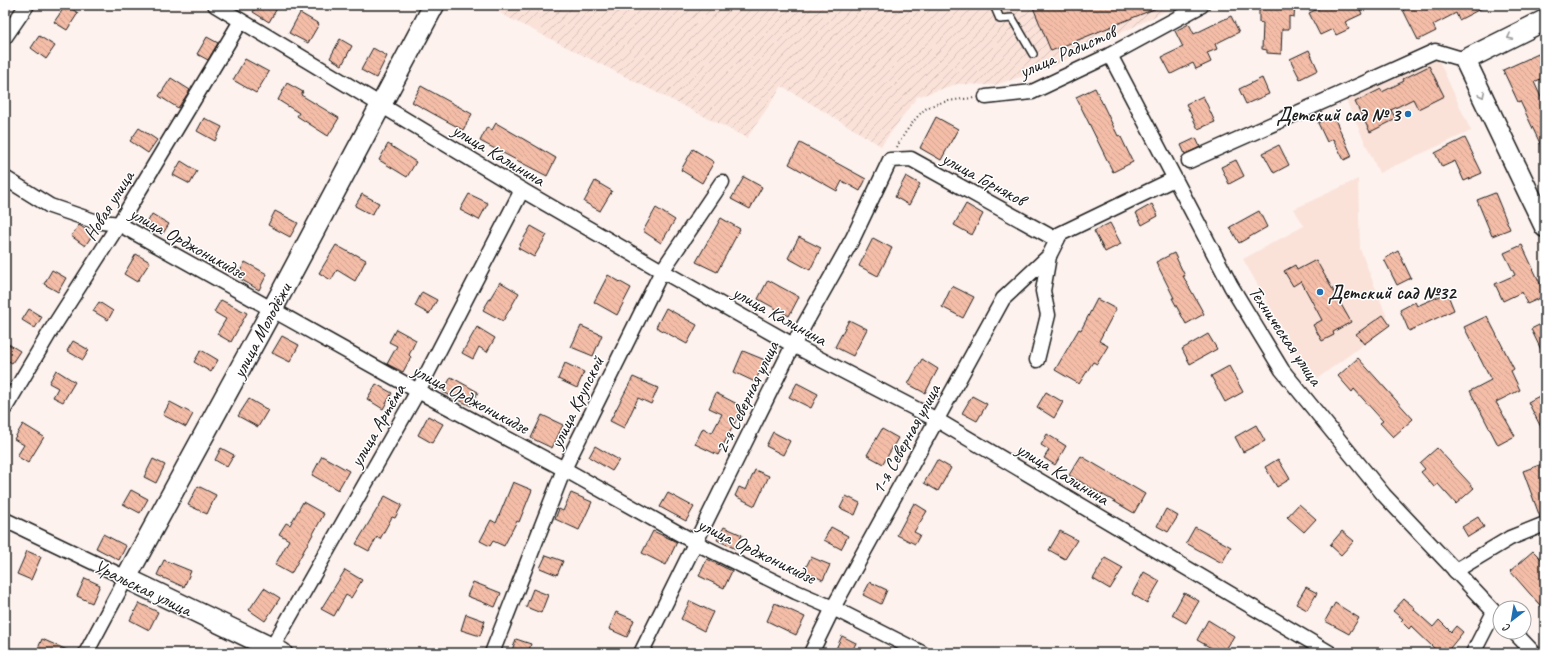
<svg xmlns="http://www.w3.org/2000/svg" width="1550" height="658" viewBox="0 0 1550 658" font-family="Caveat,sans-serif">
<defs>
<pattern id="industrial-furrows" width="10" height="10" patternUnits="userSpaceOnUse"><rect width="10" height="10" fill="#fae2d9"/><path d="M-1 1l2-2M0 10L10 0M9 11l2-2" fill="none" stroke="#d6c1ba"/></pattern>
<pattern id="building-back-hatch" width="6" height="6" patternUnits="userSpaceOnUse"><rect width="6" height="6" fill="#f4bda8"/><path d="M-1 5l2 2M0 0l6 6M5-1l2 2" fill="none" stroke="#d1a290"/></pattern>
</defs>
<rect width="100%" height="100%" fill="#fdf2ee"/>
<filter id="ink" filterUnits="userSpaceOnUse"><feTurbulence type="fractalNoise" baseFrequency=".025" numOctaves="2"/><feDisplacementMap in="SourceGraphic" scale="8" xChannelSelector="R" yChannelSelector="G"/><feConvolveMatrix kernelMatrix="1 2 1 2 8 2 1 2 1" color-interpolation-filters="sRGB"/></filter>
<g filter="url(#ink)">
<!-- built -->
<g fill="#fae2d9">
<path d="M1436 54 1471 131 1379 173 1344 96Z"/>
<path d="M1358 179 1360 249 1390 325 1318 378 1295 351 1243 259 1304 226 1294 209Z"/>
</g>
<!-- industrial -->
<path fill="url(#industrial-furrows)" d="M488 5H1178L1049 68 995 85 957 84 917 97 881 146 782 86 747 138 507 17Z"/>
<!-- building -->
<g fill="url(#building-back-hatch)" stroke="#1c1c1c">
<path d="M66 5 78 13 67 30 54 22Z"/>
<path d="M257 5H279L269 22 253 12Z"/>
<path d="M1032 5H1164L1051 51Z"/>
<path d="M1259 5H1295L1294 17 1289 16V29H1282L1281 54 1267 53V50L1262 49 1263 23 1259 22Z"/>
<path d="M1326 5H1358L1362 14 1345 22 1349 29 1336 35 1333 29 1320 35 1309 13Z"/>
<path d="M1413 5H1488L1459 20 1456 13 1433 25 1436 31 1418 40 1403 10Z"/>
<path d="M300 13 319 24 308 43 289 33Z"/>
<path d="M1231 16 1239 32 1215 44 1217 49 1207 53 1211 62 1196 69 1193 63 1171 74 1162 57 1183 47 1175 31 1189 24 1194 34Z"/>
<path d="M39 36 55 46 46 59 31 48Z"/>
<path d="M207 37 218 43 208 60 197 54Z"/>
<path d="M340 39 352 46 342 65 330 58Z"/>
<path d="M373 48 387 56 376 78 361 70Z"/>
<path d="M1309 50 1318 70 1300 79 1290 59Z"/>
<path d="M1545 51V77L1534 82 1545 106V154L1520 101 1518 102 1503 70Z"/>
<path d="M245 59 269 72 256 93 233 80Z"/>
<path d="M1429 66 1444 96 1418 109 1413 99 1391 110 1396 119 1370 132 1355 102 1381 89 1382 92 1404 81 1403 79Z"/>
<path d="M171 78 190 90 178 108 159 96Z"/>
<path d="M1262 78 1269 94 1246 104 1239 89Z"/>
<path d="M287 83 303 92 301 95 339 118 328 136 297 116 299 113 278 100Z"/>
<path d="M421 86 472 114 463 130 412 102Z"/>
<path d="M1095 88 1118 136 1120 135 1133 162 1113 172 1076 97Z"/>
<path d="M1203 96 1215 122 1198 129 1186 104Z"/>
<path d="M1333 115 1352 156 1344 160 1333 139 1327 142 1318 123Z"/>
<path d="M936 117 958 129 941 160 920 148Z"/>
<path d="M204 118 222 127 215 141 197 131Z"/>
<path d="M496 123 556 158 547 176 480 141 487 127 492 130Z"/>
<path d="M139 128 157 140 148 153 130 141Z"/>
<path d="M1196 138 1200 147 1185 154 1181 145Z"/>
<path d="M1465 138 1482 173 1464 181 1455 161 1442 167 1435 153Z"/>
<path d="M800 143 866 179 860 191 842 181 837 191 789 164Z"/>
<path d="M388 144 416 162 407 177 379 160Z"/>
<path d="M1279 145 1289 165 1274 173 1263 153Z"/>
<path d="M693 149 714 162 702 183 681 170Z"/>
<path d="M1236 160 1244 176 1229 184 1221 167Z"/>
<path d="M181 161 197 171 190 184 173 175Z"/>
<path d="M906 176 920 184 909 205 895 197Z"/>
<path d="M744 177 762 187 750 209 731 199Z"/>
<path d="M595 181 612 191 600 211 584 202Z"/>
<path d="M1495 193 1510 229 1492 236 1477 200Z"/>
<path d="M362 194 379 203 372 215 355 206Z"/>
<path d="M469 194 488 203 479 220 460 210Z"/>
<path d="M966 204 983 214 972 235 954 225Z"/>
<path d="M1152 204 1158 216 1142 225 1136 213Z"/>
<path d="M656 208 675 220 661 243 643 231Z"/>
<path d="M275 211 298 223 290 237 268 225Z"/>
<path d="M1259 211 1267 227 1239 243 1230 227Z"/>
<path d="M152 214 169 224 162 235 146 225Z"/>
<path d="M721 218 740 229 717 272 696 262Z"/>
<path d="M1110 223 1121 244 1105 252 1094 231Z"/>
<path d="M79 225 93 234 85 246 71 236Z"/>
<path d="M531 226 547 235 534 257 518 248Z"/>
<path d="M799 237 821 248 810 270 788 258Z"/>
<path d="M873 238 892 248 878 276 859 266Z"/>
<path d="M336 245 354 255 355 254 366 260 355 281 337 270 331 280 319 273Z"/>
<path d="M1522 245 1545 294V296L1527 304 1522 292 1503 301 1495 284 1515 275 1504 253Z"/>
<path d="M1398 251 1411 278 1397 285 1384 259Z"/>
<path d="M1174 253 1185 276H1183L1204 314 1186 324 1172 298H1174L1156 262Z"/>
<path d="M136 254 150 262 137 282 124 274Z"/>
<path d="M1316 260 1351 322 1333 332 1334 335 1322 341 1313 325 1322 320 1301 281 1293 286 1284 271 1295 265 1297 270Z"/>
<path d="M245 262 267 274 259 290 237 277Z"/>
<path d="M52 270 66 278 58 292 44 284Z"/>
<path d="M608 275 631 288 617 315 594 302Z"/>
<path d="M768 280 799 297 789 316 758 299Z"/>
<path d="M500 282 519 293 503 321 483 310Z"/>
<path d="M952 286 974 297 963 318 942 307Z"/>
<path d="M422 292 437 300 429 314 415 306Z"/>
<path d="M1447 293 1454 310 1409 331 1400 310 1415 302 1417 306Z"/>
<path d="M1097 299 1116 309 1099 341 1108 346 1097 364 1093 362 1079 384 1055 370 1079 329 1081 330Z"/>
<path d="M221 300 247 313 231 342 217 334 226 319 214 312Z"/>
<path d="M99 302 113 311 108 320 93 311Z"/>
<path d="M666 308 697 325 687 344 656 327Z"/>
<path d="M29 309 42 317 35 328 22 320Z"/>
<path d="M1383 315 1390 325 1364 344 1356 334Z"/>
<path d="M1487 316 1514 369 1511 371 1520 390 1496 402 1515 436 1498 445 1470 391 1491 380 1464 327Z"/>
<path d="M849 320 867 329 853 356 835 347Z"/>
<path d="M1545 322V358L1531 329Z"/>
<path d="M581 326 602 335 593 356 571 347Z"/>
<path d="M477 327 495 338 487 352 479 347 473 359 462 353Z"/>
<path d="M396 329 416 340 409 355 411 357 403 372 387 364 397 346 389 342Z"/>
<path d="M1208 334 1217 349 1190 364 1182 349Z"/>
<path d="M282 336 299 345 290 362 272 353Z"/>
<path d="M73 341 89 350 83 360 67 351Z"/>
<path d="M5 342 20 351 12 363 5 359Z"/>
<path d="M201 350 218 360 211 372 194 362Z"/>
<path d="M743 351 765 360 755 382 734 372Z"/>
<path d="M1358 358 1413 419 1393 437 1380 423 1383 421 1354 389 1352 392 1338 376Z"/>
<path d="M922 359 938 369 925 393 908 384Z"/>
<path d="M565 363 584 372 577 388 558 379Z"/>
<path d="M1229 366 1243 392 1225 402 1211 376Z"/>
<path d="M56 370 75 382 63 402 53 397 58 388 49 383Z"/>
<path d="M451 377 478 392 471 406 443 392Z"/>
<path d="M633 377 658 388 651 404 638 398 624 428 610 421Z"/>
<path d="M797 383 818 394 811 408 789 397Z"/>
<path d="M376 384 392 393 383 409 367 399Z"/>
<path d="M1046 392 1063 402 1054 418 1037 407Z"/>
<path d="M716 393 743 407 718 455 695 444 703 428 712 433 722 414 709 408Z"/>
<path d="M1545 393V435L1528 402Z"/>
<path d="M972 396 987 404 977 421 962 413Z"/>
<path d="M249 399 268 410 258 427 238 416Z"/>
<path d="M170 402 193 414 186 427 163 415Z"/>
<path d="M542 415 563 425 552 448 531 438Z"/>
<path d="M428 416 443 424 432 443 418 435Z"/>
<path d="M23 424 44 437 28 463 17 456 24 445 14 439Z"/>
<path d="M1256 425 1265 441 1243 452 1235 437Z"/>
<path d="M882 429 898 438 883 464 867 455Z"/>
<path d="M773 432 790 441 783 455 766 446Z"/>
<path d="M1047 434 1066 446 1055 465 1044 458 1049 450 1041 445Z"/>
<path d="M595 446 619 460 612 471 589 457Z"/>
<path d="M221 448 234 455 227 467 215 460Z"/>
<path d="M1437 448 1474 488 1456 504 1438 484 1434 487 1421 472 1425 469 1420 463Z"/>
<path d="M322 456 349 471 338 490 312 475Z"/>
<path d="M1081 456 1145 494 1134 513 1069 475Z"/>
<path d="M153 459 165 465 156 483 144 477Z"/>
<path d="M1278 459 1290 479 1277 487 1265 467Z"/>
<path d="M937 460 951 468 938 491 924 483Z"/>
<path d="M1545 463V516L1540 517 1523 471Z"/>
<path d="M755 470 769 476 755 506 735 496 739 487 746 490Z"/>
<path d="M513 482 532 490 519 522 517 521 504 546 493 541 490 546 480 541 491 520 496 523Z"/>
<path d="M198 486 216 495 207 514 188 505Z"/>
<path d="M131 490 148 499 140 513 123 504Z"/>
<path d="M571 493 592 502 579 530 555 519 559 509 563 511Z"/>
<path d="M668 493 694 507 686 521 660 507Z"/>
<path d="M385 496 402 505 395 518 392 517 380 539 377 537 369 551 356 544Z"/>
<path d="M846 496 860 503 855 515 840 508Z"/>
<path d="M303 502 324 514 291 574 275 565 289 540 279 534 286 523 290 525Z"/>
<path d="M914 503 927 511 914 532 920 535 915 544 897 535Z"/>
<path d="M1299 504 1316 519 1304 532 1287 517Z"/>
<path d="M1166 509 1178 516 1168 532 1157 526Z"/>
<path d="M1478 517 1484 527 1468 537 1462 527Z"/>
<path d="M724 527 742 535 736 549 717 540Z"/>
<path d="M831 527 848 536 841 549 824 540Z"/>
<path d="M1195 527 1231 547 1222 563 1186 543Z"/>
<path d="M653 531 677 542 666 565 642 553Z"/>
<path d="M1060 531 1077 540 1065 559 1049 550Z"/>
<path d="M1342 531 1354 541 1341 555 1330 545Z"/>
<path d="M103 534 126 546 119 560 96 548Z"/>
<path d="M27 551 41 557 31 580 17 574Z"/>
<path d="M1533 551 1545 563V611L1510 571Z"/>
<path d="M546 555 563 561 557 575 540 568Z"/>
<path d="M811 557 830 565 823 580 804 571Z"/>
<path d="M1105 558 1123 568 1110 589 1093 579Z"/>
<path d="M707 559 732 571 724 588 699 576Z"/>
<path d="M164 560 191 571 184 587 157 575Z"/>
<path d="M345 570 362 580 351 598 346 595 334 616 321 609Z"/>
<path d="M1144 572 1160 581 1147 603 1132 594Z"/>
<path d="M85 578 100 585 92 603 77 596Z"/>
<path d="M473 582 501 593 495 607 467 596Z"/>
<path d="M870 582 887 590 881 604 863 595Z"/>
<path d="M1306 587 1317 593 1307 610 1296 604Z"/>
<path d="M264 588 280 598 265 621 249 610Z"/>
<path d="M533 589 548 595 541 613 526 607Z"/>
<path d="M1184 593 1199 601 1186 623 1172 615Z"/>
<path d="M1404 599 1415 608 1414 610 1433 627 1439 620 1451 632 1456 626 1463 632 1446 653H1431L1435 649 1411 626 1409 629 1401 621 1403 619 1393 611Z"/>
<path d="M690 601 713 612 704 631 681 619Z"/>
<path d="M139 603 158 612 149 630 130 620Z"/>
<path d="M775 603 805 617 796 635 767 621Z"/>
<path d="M1335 603 1359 618 1349 634 1325 621Z"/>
<path d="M616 612 634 620 627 637 609 629Z"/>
<path d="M466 614 485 621 480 636 461 630Z"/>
<path d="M1208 620 1234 636 1224 653H1220L1197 640Z"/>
<path d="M842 636 856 643 851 653H834Z"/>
<path d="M42 639 74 653H36Z"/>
<path d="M516 639 531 644 528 653H511Z"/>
</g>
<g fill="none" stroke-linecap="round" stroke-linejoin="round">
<!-- lane casing -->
<g stroke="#1c1c1c" stroke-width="10">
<path id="lane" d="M994 5 1000 19 1012 18 1033 54"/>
</g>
<!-- street casing -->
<g stroke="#1c1c1c" stroke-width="17">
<g id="street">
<path d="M215 5 522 190 662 271 793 345 937 420 1330 653"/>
<path d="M5 37 27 5"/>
<path d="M1110 55 1231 286 1282 370 1384 495 1500 618"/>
<path d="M986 97 1032 92 1110 55 1202 5"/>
<path d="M1189 161 1338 95 1435 51 1465 60"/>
<path d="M5 178 50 206 94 221 119 224 418 391 564 469 696 543 796 592 833 608 922 653"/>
<path d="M1037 360 1048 315 1043 291 1049 256"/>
<path d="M5 408 50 332 119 224 241 21"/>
<path d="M5 520 126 578 86 653"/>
<path d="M1455 571 1510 538 1545 524"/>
<path d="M1514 632 1534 653"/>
<path d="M269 653 418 391 522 190"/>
<path d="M492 653 564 469 662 271 722 182"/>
<path d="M641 653 793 345 853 238 890 160 911 159 1057 240"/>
<path d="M811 653 833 608 1003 299 1049 256 1060 234 1174 179"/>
<path d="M1473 653 1494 612"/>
</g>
</g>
<!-- secondary casing -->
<g stroke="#1c1c1c" stroke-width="23">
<g id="secondary">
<path d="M1545 20 1465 60 1545 227"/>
<path d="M282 653 126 578 272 310 434 5"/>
</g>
</g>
<!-- path -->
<path stroke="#1c1c1c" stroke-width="2" stroke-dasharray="1 3" stroke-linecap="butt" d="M897 147C903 135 914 119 924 110 935 101 962 99 975 98"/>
<!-- lane -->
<use href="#lane" stroke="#fff" stroke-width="7"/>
<!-- street -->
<use href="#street" stroke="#fff" stroke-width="14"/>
<!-- secondary -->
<use href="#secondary" stroke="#fff" stroke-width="20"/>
</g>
<!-- one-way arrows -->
<defs><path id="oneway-chevron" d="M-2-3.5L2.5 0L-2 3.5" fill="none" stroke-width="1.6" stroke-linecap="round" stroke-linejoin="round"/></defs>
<g stroke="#999">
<use href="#oneway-chevron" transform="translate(1510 37) rotate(153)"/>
<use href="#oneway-chevron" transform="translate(1482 95) rotate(64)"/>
</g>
</g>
<!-- markers -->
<g fill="#1f6fb2" stroke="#fff" stroke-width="1.5">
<circle cx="1408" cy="114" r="4"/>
<circle cx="1320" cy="292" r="4"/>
</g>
<g text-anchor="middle" stroke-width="3" stroke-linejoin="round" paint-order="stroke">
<!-- street labels -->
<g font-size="19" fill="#1c1c1c" stroke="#fff">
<text transform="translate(1067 51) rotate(-24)" y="7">улица Радистов</text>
<text transform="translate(499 154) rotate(31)" y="7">улица Калинина</text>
<text transform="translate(984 178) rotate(29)" y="7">улица Горняков</text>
<text transform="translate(108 205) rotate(-58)" y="7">Новая улица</text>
<text transform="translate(188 242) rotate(29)" y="7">улица Орджоникидзе</text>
<text transform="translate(780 315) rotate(29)" y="7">улица Калинина</text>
<text transform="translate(261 330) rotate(-62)" y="7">улица Молодёжи</text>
<text transform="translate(1286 335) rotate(56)" y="7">Техническая улица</text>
<text transform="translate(746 397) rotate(-64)" y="7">2-я Северная улица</text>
<text transform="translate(471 398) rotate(28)" y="7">улица Орджоникидзе</text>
<text transform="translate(576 402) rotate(-64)" y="7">улица Крупской</text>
<text transform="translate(377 425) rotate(-60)" y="7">улица Артёма</text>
<text transform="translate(905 439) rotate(-61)" y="7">1-я Северная улица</text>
<text transform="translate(1063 473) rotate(31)" y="7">улица Калинина</text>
<text transform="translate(757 550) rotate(26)" y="7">улица Орджоникидзе</text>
<text transform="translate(143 587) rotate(26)" y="7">Уральская улица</text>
</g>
<!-- poi labels -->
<g font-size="19" font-weight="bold" fill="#1c1c1c" stroke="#fff" text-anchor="end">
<text x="1400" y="121">Детский сад № 3</text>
<text x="1328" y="299" text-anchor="start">Детский сад №32</text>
</g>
</g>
<!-- margin -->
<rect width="1550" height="658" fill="none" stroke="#fff" stroke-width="20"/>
<rect x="10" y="10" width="1530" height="638" fill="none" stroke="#1c1c1c" stroke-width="1.5" filter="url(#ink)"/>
<!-- north arrow -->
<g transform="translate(1512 620) rotate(211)"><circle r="19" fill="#ffffff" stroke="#a4a4a4"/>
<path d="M0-3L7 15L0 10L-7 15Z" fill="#1f6fb2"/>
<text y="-6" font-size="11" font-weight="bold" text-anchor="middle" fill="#1c1c1c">С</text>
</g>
</svg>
